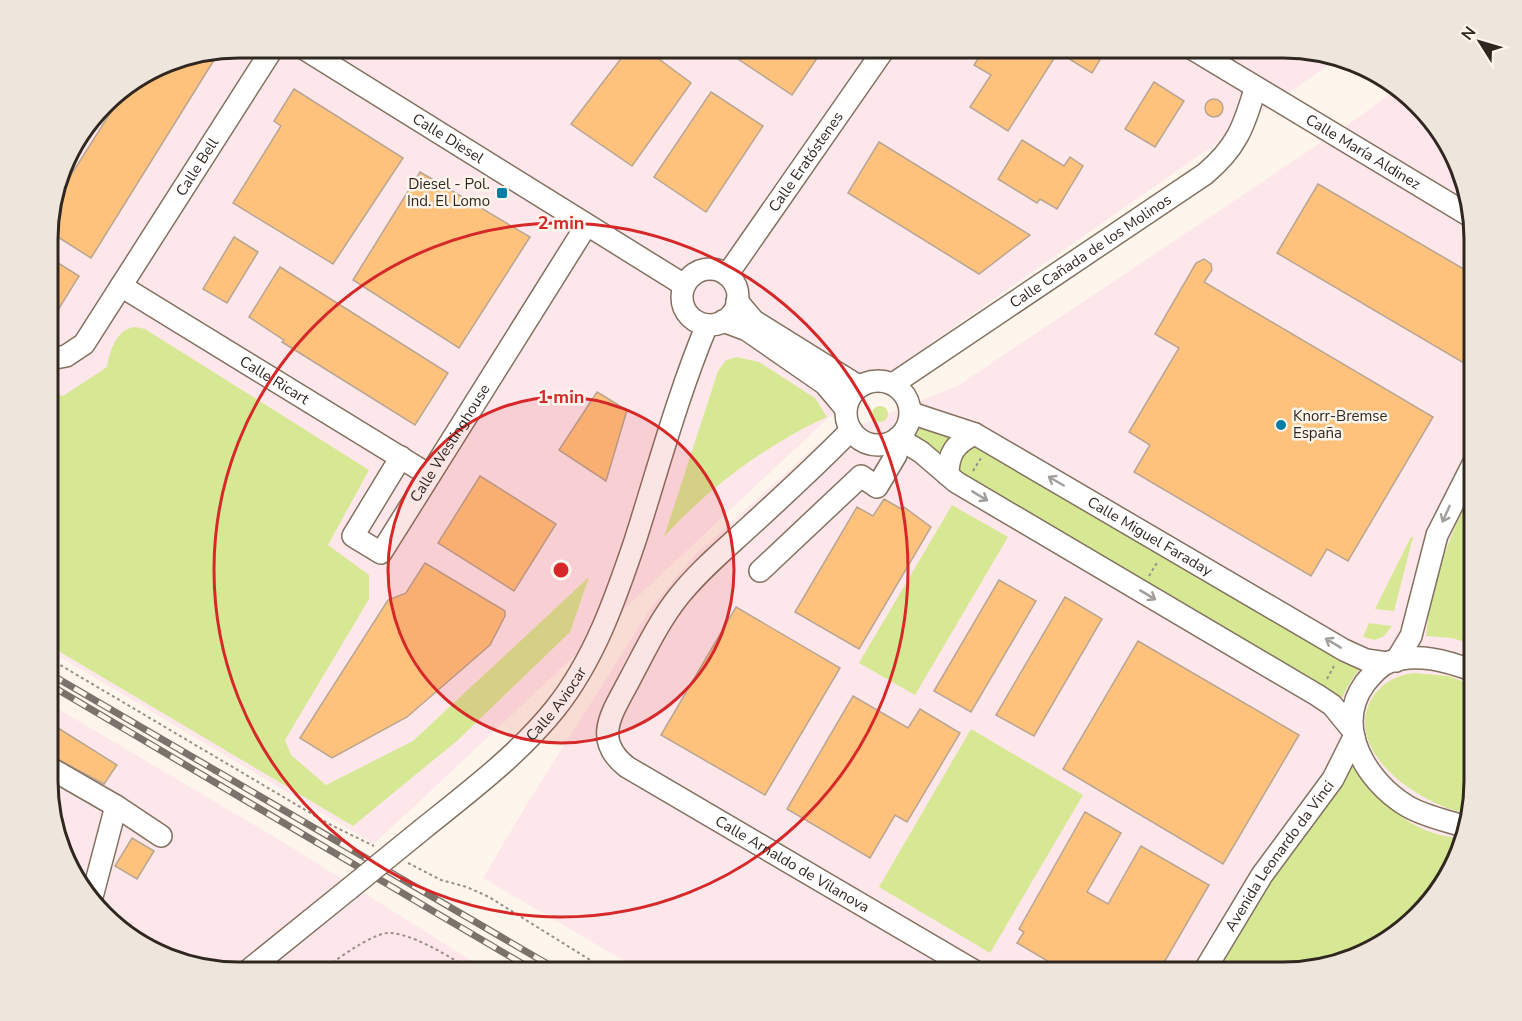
<svg xmlns="http://www.w3.org/2000/svg" width="1522" height="1021" viewBox="0 0 1522 1021" font-family="'Nunito Sans',sans-serif">
<rect width="100%" height="100%" fill="#fef6ed"/>
<!-- industrial -->
<g fill="#fde7eb">
<path d="M239 48H1283L1340 57 942 335 827 419 374 844 50 651V215L68 154 113 96 166 62Z"/>
<path d="M1397 89 1449 144 1474 227V794L1442 888 1378 948 1295 973H645L483 878 527 804 652 606 695 555 821 441 959 385 1356 119Z"/>
<path d="M50 704 288 845 491 973H239L178 963 133 941 74 878 50 806Z"/>
</g>
<!-- green -->
<g fill="#d7e894">
<path d="M135 327 145 329 369 470 328 545 369 575V599L285 740 291 755 326 785 413 741 589 577 570 632 458 740 353 826 50 646V392L63 396 107 367C110 351 116 329 135 327Z"/>
<path d="M737 357 759 362 815 398 827 417C767 444 708 488 664 537L718 371 726 360Z"/>
<circle cx="880" cy="414" r="8"/>
<path d="M921 426 957 435 941 463 915 438Z"/>
<path d="M970 445 978 447 1360 668 1347 687 1340 703 955 470 956 459Z"/>
<path d="M1474 488V645L1452 638 1426 636C1431 584 1449 534 1474 488Z"/>
<path d="M952 505 1008 537 915 695 859 663Z"/>
<path d="M1411 537H1413L1394 611 1375 609Z"/>
<path d="M1369 623 1392 626 1384 636 1375 640 1363 637Z"/>
<path d="M1413 673 1449 676 1474 686V794L1467 813C1422 807 1337 749 1374 695 1384 682 1397 675 1413 673Z"/>
<path d="M971 729 1083 795 990 953 879 887Z"/>
<path d="M1353 766C1379 802 1411 834 1459 838L1442 888 1378 948 1295 973H1213L1274 874Z"/>
</g>
<!-- building -->
<g fill="#ffc27d" stroke="#b9a692" stroke-width="1.5">
<path d="M629 48H644L691 83 632 166 571 124Z"/>
<path d="M741 48H824L792 95 735 57Z"/>
<path d="M985 48H1107L1092 73 1058 52 1008 131 970 107 991 75 974 65Z"/>
<path d="M219 52 91 258 50 232 52 205 126 88 166 62Z"/>
<path d="M1154 82 1184 101 1155 147 1125 129Z"/>
<path d="M294 89 403 158 333 264 233 203 281 126 274 121Z"/>
<path d="M711 92 763 126 706 212 654 177Z"/>
<circle cx="1214" cy="108" r="9"/>
<path d="M1022 140 1064 166 1070 157 1083 166 1057 209 1040 199 1037 203 998 179Z"/>
<path d="M879 142 1030 235 979 274 848 193Z"/>
<path d="M420 172 530 237 459 348 353 280Z"/>
<path d="M1318 184 1474 275V369L1277 253Z"/>
<path d="M234 237 258 252 227 303 203 289Z"/>
<path d="M50 258 79 276 50 323Z"/>
<path d="M1204 259 1211 264 1212 270 1204 282 1433 417 1348 561 1327 549 1311 576 1134 472 1150 445 1129 432 1179 348 1155 334 1196 263Z"/>
<path d="M280 267 448 373 415 425 282 342 284 340 249 317Z"/>
<path d="M597 392 627 410 606 481 559 450Z"/>
<path d="M480 476 556 524 514 591 438 543Z"/>
<path d="M884 499 903 510 904 507 931 527 859 649 795 612 857 507 873 516Z"/>
<path d="M425 563 505 611V616L490 645 407 717 332 758 300 738 388 600 406 593Z"/>
<path d="M999 580 1036 601 971 712 934 691Z"/>
<path d="M1065 597 1102 619 1034 736 996 715Z"/>
<path d="M736 607 840 668 765 795 661 735Z"/>
<path d="M1138 641 1299 735 1223 864 1063 769Z"/>
<path d="M853 696 908 728 920 709 960 733 907 822 895 815 870 858 787 809Z"/>
<path d="M50 723 117 765 104 784 50 755Z"/>
<path d="M1085 812 1121 833 1087 892 1108 904 1141 846 1209 885 1158 973H1068L1017 943 1024 932 1019 929Z"/>
<path d="M132 838 154 851 137 879 115 866Z"/>
</g>
<g fill="none" stroke-linecap="round" stroke-linejoin="round">
<!-- minor casing -->
<g stroke="#83715f" stroke-width="24">
<g id="minor">
<path id="s1" d="M303 48 684 285"/>
<path id="s2" d="M1191 48 1470 216"/>
<circle cx="710" cy="297" r="28"/>
<path id="s3" d="M727 275 885 48"/>
<path id="s4" d="M121 286 429 475"/>
<path d="M737 301 754 321 855 384 862 385"/>
<path d="M723 321 747 330 825 384 846 409"/>
<path id="s5" d="M50 359 66 356 84 344 273 48"/>
<circle cx="878" cy="413" r="32"/>
<path id="s6" d="M893 384 1205 174C1236 148 1244 127 1255 89"/>
<path id="s7" d="M911 413 975 434 1344 650 1366 660 1387 663"/>
<path id="s8" d="M851 430C818 464 783 496 748 528 724 550 699 571 679 596 659 621 645 651 630 679 613 712 591 739 627 767L978 973"/>
<path d="M898 438 921 452 956 482 1317 695 1332 705 1350 727"/>
<path id="s9" d="M401 457 353 536 381 553 586 226"/>
<path d="M948 475C948 454 955 443 975 434"/>
<path d="M760 571 861 476 877 487 896 455 898 438"/>
<path d="M1396 661 1411 636 1437 535 1474 462"/>
<path d="M50 768 116 806 92 897"/>
<path d="M116 806 161 836"/>
<path d="M1463 826C1444 820 1424 816 1407 806 1366 781 1333 727 1365 683 1370 677 1381 665 1389 662 1417 652 1447 661 1474 671"/>
<path id="s10" d="M424 828C470 791 518 755 555 709 594 660 615 600 635 541 658 469 678 394 707 325"/>
<path d="M245 973 349 889"/>
<path id="s11" d="M1203 973 1262 875 1333 779 1354 737"/>
</g>
</g>
<!-- path -->
<g stroke="#989087" stroke-width="2" stroke-dasharray="3 3" stroke-linecap="butt">
<path d="M973 471 981 458"/>
<path d="M1149 576 1158 561"/>
<path d="M50 659 329 824 374 846"/>
<path d="M1327 679 1334 666"/>
<path d="M408 863 441 880 467 887 489 897 611 973"/>
<path d="M318 973C338 959 359 942 382 934 405 927 456 961 476 973"/>
</g>
<!-- minor -->
<use href="#minor" stroke="#fff" stroke-width="21"/>
<!-- rail casing -->
<g stroke="#7b736b" stroke-width="7">
<g id="rail">
<path d="M50 674 563 973"/>
<path d="M50 685 538 973"/>
</g>
</g>
<!-- rail -->
<use href="#rail" stroke="#fef6ed" stroke-width="4.5" stroke-dasharray="14" stroke-linecap="butt"/>
<!-- minor-bridge casing -->
<g stroke="#83715f" stroke-width="24" stroke-linecap="butt">
<path id="minor-bridge" d="M349 889 424 828"/>
</g>
<!-- minor-bridge -->
<use href="#minor-bridge" stroke="#fff" stroke-width="21"/>
</g>
<!-- one-way arrows -->
<defs><path id="oneway-shaft" d="M-6 0H5M1.5-3L5.5 0L1.5 3" fill="none" stroke-width="1.6" stroke-linecap="round" stroke-linejoin="round" transform="scale(1.5)"/></defs>
<g stroke="#a29e9b">
<use href="#oneway-shaft" transform="translate(1056 481) rotate(-150)"/>
<use href="#oneway-shaft" transform="translate(980 496) rotate(31)"/>
<use href="#oneway-shaft" transform="translate(1446 514) rotate(114)"/>
<use href="#oneway-shaft" transform="translate(1148 595) rotate(31)"/>
<use href="#oneway-shaft" transform="translate(1333 643) rotate(-149)"/>
</g>
<!-- distance rings -->
<circle cx="561" cy="570" r="173" fill="#d62828" fill-opacity=".12"/>
<g fill="none" stroke="#d62828" stroke-width="3">
<circle cx="561" cy="570" r="173"/>
<circle cx="561" cy="570" r="347"/>
</g>
<!-- markers -->
<g fill="#007da3" stroke="#fef6ed" stroke-width="2">
<rect x="496" y="187" width="12" height="12" rx="3"/>
<circle cx="1281" cy="425" r="6"/>
</g>
<g text-anchor="middle" stroke-width="5" stroke-linejoin="round" paint-order="stroke">
<!-- street labels -->
<g font-size="15" fill="#302820" stroke="#fef6ed">
<text dy="5" stroke="none"><textPath href="#s1" startOffset="171">Calle Diesel</textPath></text>
<text dy="5" stroke="none"><textPath href="#s2" startOffset="201">Calle María Aldinez</textPath></text>
<text dy="5" stroke="none"><textPath href="#s3" startOffset="138">Calle Eratóstenes</textPath></text>
<text dy="5" stroke="none"><textPath href="#s5" startOffset="248">Calle Bell</textPath></text>
<text dy="5" stroke="none"><textPath href="#s6" startOffset="238">Calle Cañada de los Molinos</textPath></text>
<text dy="5" stroke="none"><textPath href="#s4" startOffset="180">Calle Ricart</textPath></text>
<text dy="5" stroke="none"><textPath href="#s9" startOffset="255">Calle Westinghouse</textPath></text>
<text dy="5" stroke="none"><textPath href="#s7" startOffset="270">Calle Miguel Faraday</textPath></text>
<text dy="5" stroke="none"><textPath href="#s10" startOffset="182">Calle Aviocar</textPath></text>
<text dy="5" stroke="none"><textPath href="#s11" startOffset="140">Avenida Leonardo da Vinci</textPath></text>
<text dy="5" stroke="none"><textPath href="#s8" startOffset="627">Calle Arnaldo de Vilanova</textPath></text>
</g>
<!-- poi labels -->
<g font-size="15" fill="#302820" stroke="#fef6ed" text-anchor="end">
<text x="490" y="189">Diesel - Pol.<tspan x="490" dy="17">Ind. El Lomo</tspan></text>
<text x="1293" y="421" text-anchor="start">Knorr-Bremse<tspan x="1293" dy="17">España</tspan></text>
</g>
</g>
<!-- crop -->
<path d="M0 0H1522V1021H0ZM239 58H1283A181 181 0 0 1 1464 239V781A181 181 0 0 1 1283 962H239A181 181 0 0 1 58 781V239A181 181 0 0 1 239 58Z" fill="#eee6dd" fill-rule="evenodd"/>
<path fill="none" stroke="#302820" stroke-width="3" d="M239 58H1283A181 181 0 0 1 1464 239V781A181 181 0 0 1 1283 962H239A181 181 0 0 1 58 781V239A181 181 0 0 1 239 58Z"/>
<circle cx="561" cy="570" r="9" fill="#d62828" stroke="#fef6ed" stroke-width="3"/>
<g font-size="18" text-anchor="middle" font-weight="bold" fill="#d62828" stroke="#fef6ed" stroke-width="5" stroke-linejoin="round" paint-order="stroke">
<text x="561" y="229">2 min</text>
<text x="561" y="403">1 min</text>
</g>
<!-- north arrow -->
<g transform="translate(1480 42) rotate(307)" stroke="#fef6ed" stroke-width="4.5" paint-order="stroke">
<path d="M0-4.5L10 22L0 15L-10 22Z" fill="#302820"/>
<text y="-9" font-size="16" font-weight="bold" text-anchor="middle" fill="#302820">N</text>
</g>
</svg>
